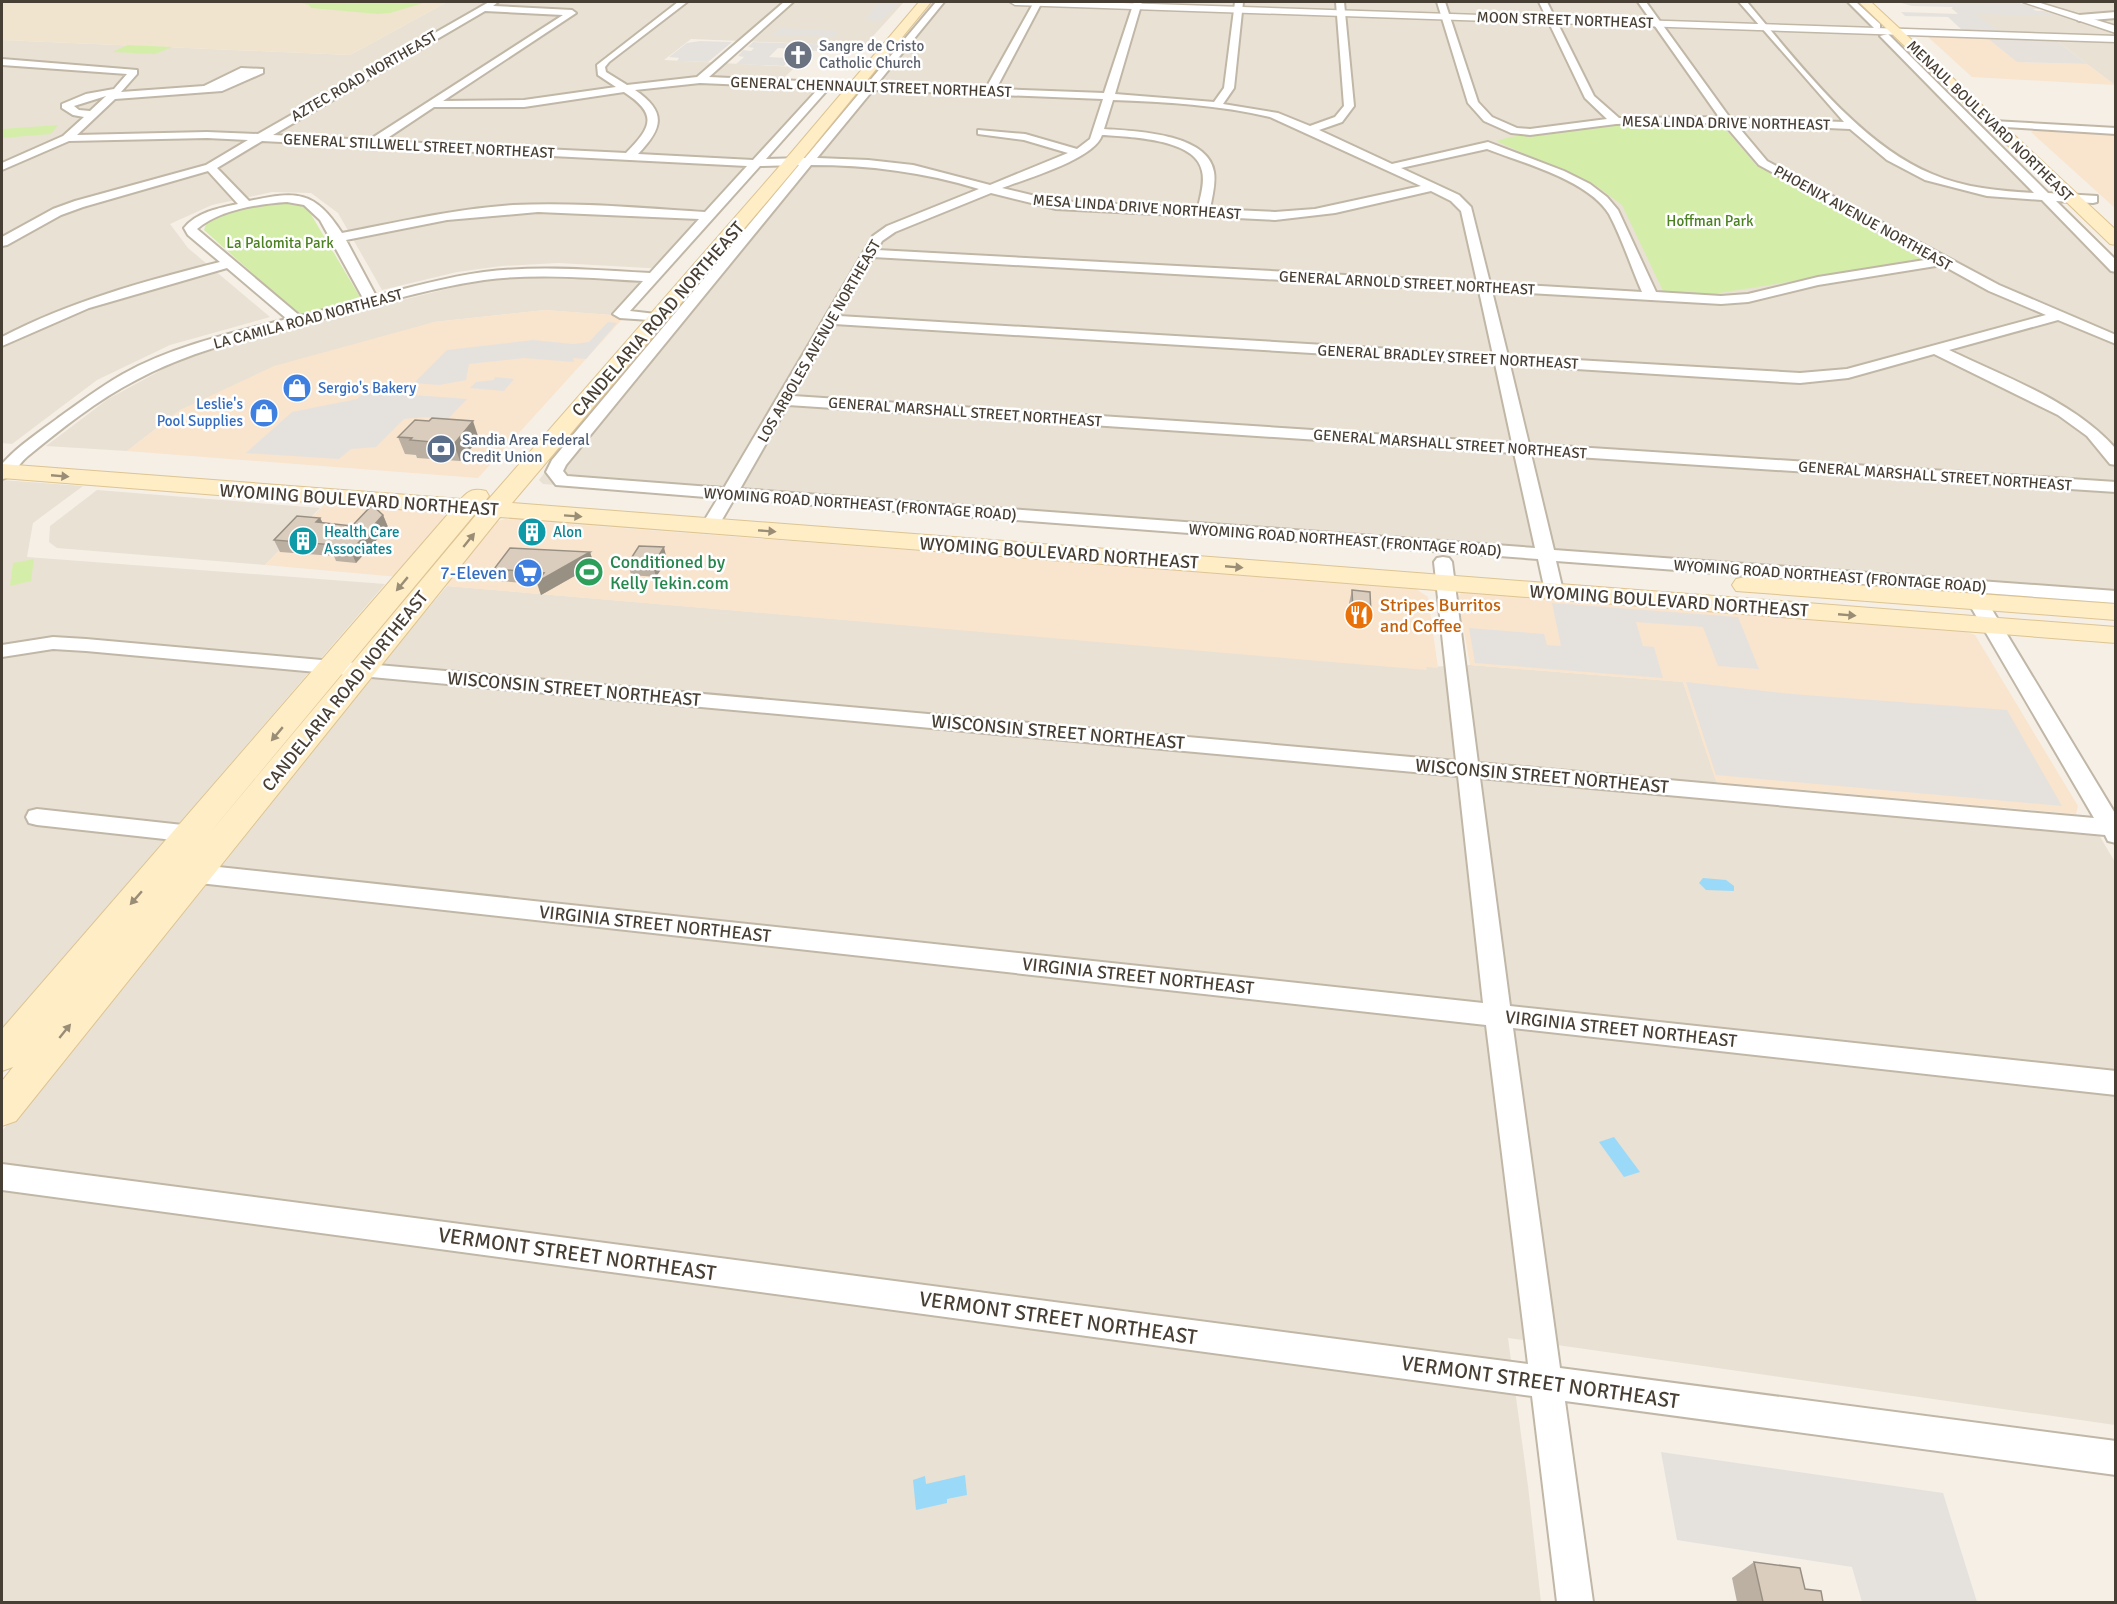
<svg xmlns="http://www.w3.org/2000/svg" width="2117" height="1604" viewBox="0 0 2117 1604" font-family="Signika,sans-serif">
<rect width="100%" height="100%" fill="#f5efe6"/>
<!-- residential -->
<g fill="#e9e1d3">
<path d="M447 2H904L864 46 691 39 664 60 795 67 776 86 828 89 665 269 558 263 502 266 457 272 382 290 338 213 311 193 272 192 212 205 170 224 188 248 270 317 170 345 97 380 12 444 2 443V40L350 55Z"/>
<path d="M932 2H1846L2115 272V600L1059 525 543 484 539 480 545 472 886 62Z"/>
<path d="M2037 2H2115V27L2110 25Z"/>
<path d="M1951 8 2048 11 2115 33V37L1981 32Z"/>
<path d="M2055 39 2115 41V85L2087 64Z"/>
<path d="M556 276 658 280 625 316 545 310 434 322 180 410 127 451 46 446 108 399 178 361 265 334 487 279Z"/>
<path d="M2 480 83 486 33 523 27 557 385 584 2 1029Z"/>
<path d="M97 490 320 508 265 565 57 548 49 542 50 526Z"/>
<path d="M447 586 1426 669V667L1470 665 1683 682 1723 801 2099 835 2115 862V1425L1508 1338 1528 1486 1541 1602H2V1131L347 705Z"/>
</g>
<!-- commercial -->
<g fill="#f9e4ce">
<path d="M1927 36 1987 38 2017 62 2087 64 2115 85 1972 77Z"/>
<path d="M2034 130 2115 134V208L2031 132Z"/>
<path d="M545 310 625 316 478 478 127 451 180 410 274 366 434 322Z"/>
<path d="M325 504 438 513 446 516 447 521 399 577 265 565Z"/>
<path d="M505 519 1416 589 1428 597 1438 668 1426 667 1427 670 1307 660 447 586 449 578 493 523Z"/>
<path d="M1467 592 1961 630 1975 635 2078 806 2076 814 1716 782 1683 682 1470 665 1458 598 1461 593Z"/>
</g>
<!-- industrial -->
<path fill="#e7e1db" d="M1987 38 2056 40 2087 64 2017 62Z"/>
<!-- education -->
<path fill="#f0e4ce" d="M2 2H447L350 55 2 40Z"/>
<!-- green -->
<g fill="#d4eeaa">
<path d="M297 2H427L390 13 378 14 311 8 309 5Z"/>
<path d="M128 45 172 47 155 54 112 52Z"/>
<path d="M1618 123H1720L1756 165 1923 260 1713 294 1663 291 1622 205 1595 185 1496 141 1510 137Z"/>
<path d="M58 125 51 134 2 138V129Z"/>
<path d="M287 202 306 206 360 297 359 300 305 315 298 314 204 230C205 227 206 223 208 221 217 211 272 203 287 202Z"/>
<path d="M34 559 31 581 10 586 13 563Z"/>
</g>
<!-- parking -->
<g fill="#e5e2de">
<path d="M880 2H899L881 21 864 20Z"/>
<path d="M1898 2H2016L2041 9H2033L2036 11 2060 16 1976 14 2000 32H1980L1961 29 1948 17 1905 16 1901 12 1958 14 1952 7 1912 6Z"/>
<path d="M780 28 840 31 834 37 772 35Z"/>
<path d="M700 41 732 42 708 62 677 61 679 58 669 57 687 43Z"/>
<path d="M753 42 862 46 859 50H846L843 53 778 48 769 57 786 58V60H789L784 66 736 64 744 57 738 56 743 50 751 51 754 48 748 47Z"/>
<path d="M608 322 617 323 586 359 573 358 574 362 524 358 469 364 466 380 439 385 414 383 447 350 533 340 573 344 589 342Z"/>
<path d="M495 377 514 379 504 391 470 388 476 382 494 380Z"/>
<path d="M373 385 420 387 413 395 467 399 448 419 425 417 404 419 376 447 351 449 339 459 246 453 292 412 357 399Z"/>
<path d="M1552 603 1738 617 1759 669 1718 666 1703 627 1636 622 1643 646 1654 647 1663 678 1475 663 1469 628 1544 634 1547 645 1561 646Z"/>
<path d="M1686 682 1792 694 2007 710 2062 806 1716 775Z"/>
<path d="M1661 1452 1943 1493 1977 1602H1862L1852 1567 1677 1540Z"/>
</g>
<!-- water -->
<g fill="#9bd9f9">
<path d="M1703 878 1726 880 1734 886V891L1706 890 1699 883Z"/>
<path d="M1614 1137 1640 1172 1624 1177 1599 1142Z"/>
<path d="M965 1475 967 1495 947 1499V1503L916 1510 913 1480 925 1476 926 1484Z"/>
</g>
<g fill="none" stroke-linecap="round" stroke-linejoin="round">
<!-- minor casing -->
<g stroke="#c1b7a7" stroke-width="4">
<g id="minor">
<path d="M489 2H498L493 6 572 10 576 13 443 101 524 100 616 87 598 75 597 65 678 2H687L609 62 605 67 606 72 627 85 697 77 784 2H793L709 77 867 84 936 2H944L877 84 986 88 1034 2H1042L996 89 1104 93 1134 2H1142L1115 94 1214 102 1224 88 1235 2H1243L1234 88 1223 104 1278 113 1310 126 1335 117 1344 106 1336 2H1344L1354 106 1342 122 1319 130 1392 164 1488 142 1564 171 1590 184 1607 197 1618 210 1656 292 1721 296 1748 294 1818 277 1931 259 1759 165 1724 124 1680 122 1616 124 1530 135 1511 133 1484 121 1468 103 1437 2H1445L1478 102 1492 117 1517 128 1530 129 1607 119 1585 98 1539 2H1547L1594 96 1619 118 1719 117 1638 2H1646L1730 118 1844 122 1739 2H1747C1797 61 1859 144 1932 174 1964 188 2000 191 2034 193L1880 36 1888 34 2048 193 2097 196V202L2093 203 2056 201 2116 260V272L2111 271 2042 200 1987 196 1925 180 1887 160 1850 129 1736 124 1767 161 1999 285 2116 335V344L2058 320 1949 350C2006 378 2073 400 2116 449V465L2110 464 2087 436 2058 415 1934 354 1848 378 1800 383 1510 365 1529 444 2116 482V492L1531 454 1554 550 2116 591V603L1556 561 1563 591 1561 595H1547L1545 591 1538 559 734 499 716 530H704L701 526 718 498 556 485 546 472 552 460 799 165 760 166 630 311 664 315 666 318 664 321 620 318 613 314 643 281C590 278 537 273 484 280 423 289 363 308 303 324 246 338 188 352 136 380 97 400 61 429 28 456 19 463 13 477 2 479V464C18 446 38 433 58 418 79 403 100 387 123 374 173 346 232 333 287 319L227 268 89 308 2 346V337C71 301 145 281 220 262L188 235 184 228C197 212 219 208 238 204L208 171 83 207 61 215 7 245 2 246V237L53 209 75 201 206 165 248 140 207 138 69 141 2 170V163L63 136 84 117 73 115 62 108V104L86 94 114 89 127 74 2 65V59L137 70V74L121 92 204 86 241 68 263 69V73L222 91 115 99 77 135 207 132 258 134ZM485 11 563 15 369 140 273 135ZM700 83 819 88 753 160 638 154C663 128 667 112 635 90ZM829 88 862 90 805 158 766 159ZM873 90 1103 99 1090 139 1077 149 1025 134 978 130V134L1024 140 1068 153 990 185 913 165 868 160 817 158ZM624 92C658 114 652 127 626 153L383 141 434 107H524ZM106 96 90 111 79 110 74 106ZM1113 100C1165 102 1220 105 1270 117L1421 186 1315 209 1275 212 1210 209C1212 197 1216 184 1214 172 1208 133 1134 131 1104 129ZM1102 135C1128 137 1196 138 1202 171 1205 183 1200 197 1198 208L1056 201 1002 188C1025 179 1095 159 1102 135ZM262 141 747 166 705 212C641 208 577 202 513 205 455 209 398 222 342 233 314 190 297 191 249 201L217 168ZM1487 149C1523 163 1588 180 1609 214 1622 238 1631 267 1642 292L1490 283 1471 207 1459 195 1401 168ZM811 165C869 165 924 172 979 189L887 226 873 236 724 488 567 476 563 471 566 465ZM1431 191 1451 201 1461 211 1477 282 877 250 882 241 895 232 991 193 1056 209 1275 220 1335 213ZM287 202 304 205 320 220 364 300 300 316 197 229C219 210 258 204 287 202ZM538 212 699 219 650 273C595 270 539 265 484 272 447 277 412 287 376 296L346 240 447 220ZM873 257 1479 291 1493 355 839 316ZM1942 265 1989 291 2046 315 1847 369 1800 373 1508 356 1492 291 1721 304 1748 302 1818 285ZM834 324 1495 364 1512 443 793 396ZM788 405 1514 453 1535 548 740 489Z"/>
<path d="M1848 2H1856L1880 24V28H1874Z"/>
<path d="M2116 12V18L2079 21 2075 18 2079 15Z"/>
<path d="M1993 121 2116 128V134L1989 126V122Z"/>
<path d="M1443 557 1449 558 1452 562 1478 763 2094 818 1968 602 1971 598H1985L2116 815V843L2108 841 2105 835 1480 778 1510 1006 2116 1071V1095L1513 1028 1560 1368 2116 1441V1475L1565 1401 1593 1602H1557L1532 1396 2 1190V1164L1528 1364 1486 1025 181 881 173 878 169 872 173 866 181 863 1483 1003 1458 776 86 651 53 649 2 657V645L53 637 86 639 1456 761 1434 562 1437 558Z"/>
<path d="M37 809 201 827 209 829 213 835 209 841 201 843 37 825 29 823 26 817 29 811Z"/>
</g>
</g>
<!-- tertiary casing -->
<g stroke="#c1b7a7" stroke-width="3">
<g id="tertiary">
<path d="M1010 2H1092L2116 36V42L1015 5Z"/>
<path d="M2023 2H2037L2116 26V33Z"/>
</g>
</g>
<!-- secondary casing -->
<g stroke="#ddc492" stroke-width="2">
<g id="secondary">
<path d="M919 2H931L797 166 512 503 2116 627V643L500 517 16 1121 2 1126V1081L13 1067 2 1071V1029L449 513 2 478V464L461 499C469 490 474 488 486 491L489 496 485 501H487L785 160ZM474 515H476L208 835Z"/>
<path d="M1859 2H1871L2116 230V245L2110 244Z"/>
<path d="M1745 577 2116 604V620L1736 591 1732 585 1736 579Z"/>
</g>
</g>
<!-- minor -->
<use href="#minor" fill="#fff" fill-rule="evenodd"/>
<!-- tertiary -->
<use href="#tertiary" fill="#fff" fill-rule="evenodd"/>
<!-- secondary -->
<use href="#secondary" fill="#ffedc6" fill-rule="evenodd"/>
</g>
<!-- wall -->
<g fill="#bcb0a3">
<path d="M398 437 479 439 460 461 417 458 416 455 405 454Z"/>
<path d="M383 515 388 527 356 563 336 561 334 556 280 552 274 540 320 518 323 523 352 526Z"/>
<path d="M590 552 594 565 541 595 537 584 499 581 494 569Z"/>
<path d="M667 560 656 577 631 575 628 563Z"/>
<path d="M1352 590 1371 615 1368 627 1351 626 1349 603Z"/>
<path d="M1754 1562 1805 1589 1823 1602H1737L1732 1578Z"/>
</g>
<!-- shaded-wall -->
<g fill="#999084">
<path d="M473 421 479 439 460 461 454 444Z"/>
<path d="M383 515 388 527 356 563 351 551Z"/>
<path d="M320 518 326 530 316 522Z"/>
<path d="M664 547 667 560 656 577 653 565Z"/>
<path d="M590 552 594 565 541 595 537 582Z"/>
</g>
<!-- building -->
<g fill="#dbcdbd" stroke="#999084" stroke-width="1.5">
<path d="M432 418 473 421 454 444 410 440 412 438 398 437 415 420 429 421Z"/>
<path d="M372 505 383 515 351 551 330 549 335 545 274 540 297 516 320 518 316 522 352 526Z"/>
<path d="M639 546 664 547 653 565 628 563Z"/>
<path d="M510 548 590 552 537 582 544 573 494 569Z"/>
<path d="M1352 590 1370 592 1371 615 1353 613Z"/>
<path d="M1754 1562 1800 1568 1805 1589 1821 1591 1823 1602H1763Z"/>
</g>
<!-- one-way arrows -->
<defs><path id="oneway-solid" d="M-6-.8H1V-3.2L6.5 0L1 3.2V.8H-6Z" transform="scale(1.5)"/></defs>
<g fill="#9a8d76">
<use href="#oneway-solid" transform="translate(60 476) rotate(5)"/>
<use href="#oneway-solid" transform="translate(573 516) rotate(4)"/>
<use href="#oneway-solid" transform="translate(767 531) rotate(4)"/>
<use href="#oneway-solid" transform="translate(469 540) rotate(-51)"/>
<use href="#oneway-solid" transform="translate(1234 567) rotate(5)"/>
<use href="#oneway-solid" transform="translate(402 584) rotate(130)"/>
<use href="#oneway-solid" transform="translate(1847 615) rotate(5)"/>
<use href="#oneway-solid" transform="translate(277 734) rotate(130)"/>
<use href="#oneway-solid" transform="translate(136 898) rotate(131)"/>
<use href="#oneway-solid" transform="translate(65 1031) rotate(-51)"/>
</g>
<!-- icons -->
<defs>
<g id="church-disc" transform="scale(1.5)"><circle r="9.5" fill="#6b7280" stroke="#fff"/><path d="M-1.2-6h2.4v3.5h3.3v2.4h-3.3V6h-2.4V-.1h-3.3v-2.4h3.3Z" fill="#fff"/></g>
<g id="shop-disc" transform="scale(1.5)"><circle r="9.5" fill="#3f7fe0" stroke="#fff"/><path d="M-5-2.5h2.3a2.7 3.5 0 0 1 5.4 0H5L5.5 6h-11ZM-1.5-2.5h3a1.5 2.3 0 0 0-3 0Z" fill="#fff"/></g>
<g id="bank-disc" transform="scale(1.5)"><circle r="9.5" fill="#5c6f8a" stroke="#fff"/><path d="M-6-4H6V4H-6ZM0-2.3a2.3 2.3 0 1 0 0 4.6a2.3 2.3 0 1 0 0-4.6Z" fill="#fff"/></g>
<g id="building-disc" transform="scale(1.5)"><circle r="9.5" fill="#0f9aa8" stroke="#fff"/><path d="M-4-6H4V6H1V3H-1V6H-4ZM-2.5-4.3h1.7v1.8h-1.7ZM.8-4.3h1.7v1.8H.8ZM-2.5-1h1.7V.8h-1.7ZM.8-1h1.7V.8H.8Z" fill="#fff"/></g>
<g id="stadium-disc" transform="scale(1.5)"><circle r="9.5" fill="#2e9e5b" stroke="#fff"/><path d="M0-5a6.5 5 0 1 0 0 10a6.5 5 0 1 0 0-10ZM-3.5-1.8h7v3.6h-7Z" fill="#fff"/></g>
<g id="supermarket-disc" transform="scale(1.5)"><circle r="9.5" fill="#3f7fe0" stroke="#fff"/><path d="M-6-5.5h2.5l.6 2H6L4.5 2H-2.5L-4.4-4H-6ZM-1.5 3.2a1.3 1.3 0 1 0 .1 0ZM3 3.2a1.3 1.3 0 1 0 .1 0Z" fill="#fff"/></g>
<g id="restaurant-disc" transform="scale(1.5)"><circle r="9.5" fill="#e8710a" stroke="#fff"/><path d="M-5-6h1v4h1v-4h1v4h1v-4h1v5L-1.5 .5V6h-2V.5L-5-1ZM5-6V6H3V1.5H1.5Q1.5-4 5-6Z" fill="#fff"/></g>
</defs>
<g fill-rule="evenodd">
<use href="#church-disc" x="798" y="55"/>
<use href="#shop-disc" x="297" y="388"/>
<use href="#shop-disc" x="264" y="413"/>
<use href="#bank-disc" x="441" y="449"/>
<use href="#building-disc" x="532" y="532"/>
<use href="#building-disc" x="303" y="541"/>
<use href="#stadium-disc" x="589" y="572"/>
<use href="#supermarket-disc" x="528" y="573"/>
<use href="#restaurant-disc" x="1359" y="615"/>
</g>
<g text-anchor="middle" stroke-width="5" stroke-linejoin="round" paint-order="stroke">
<!-- far-street labels -->
<g font-size="15" fill="#483f34" stroke="#fff">
<text transform="translate(1565 20) rotate(2)" y="5">MOON STREET NORTHEAST</text>
<text transform="translate(364 76) rotate(-30)" y="5">AZTEC ROAD NORTHEAST</text>
<text transform="translate(871 87) rotate(2)" y="5">GENERAL CHENNAULT STREET NORTHEAST</text>
<text transform="translate(1990 121) rotate(44)" y="5">MENAUL BOULEVARD NORTHEAST</text>
<text transform="translate(1726 123) rotate(1)" y="5">MESA LINDA DRIVE NORTHEAST</text>
<text transform="translate(419 146) rotate(3)" y="5">GENERAL STILLWELL STREET NORTHEAST</text>
<text transform="translate(1137 207) rotate(4)" y="5">MESA LINDA DRIVE NORTHEAST</text>
<text transform="translate(1863 218) rotate(29)" y="5">PHOENIX AVENUE NORTHEAST</text>
<text transform="translate(1407 283) rotate(3)" y="5">GENERAL ARNOLD STREET NORTHEAST</text>
<text transform="translate(308 319) rotate(-15)" y="5">LA CAMILA ROAD NORTHEAST</text>
<text transform="translate(819 341) rotate(-60)" y="5">LOS ARBOLES AVENUE NORTHEAST</text>
<text transform="translate(1448 357) rotate(3)" y="5">GENERAL BRADLEY STREET NORTHEAST</text>
<text transform="translate(965 412) rotate(4)" y="5">GENERAL MARSHALL STREET NORTHEAST</text>
<text transform="translate(1450 444) rotate(4)" y="5">GENERAL MARSHALL STREET NORTHEAST</text>
<text transform="translate(1935 476) rotate(4)" y="5">GENERAL MARSHALL STREET NORTHEAST</text>
<text transform="translate(860 504) rotate(4)" y="5">WYOMING ROAD NORTHEAST (FRONTAGE ROAD)</text>
<text transform="translate(1345 540) rotate(4)" y="5">WYOMING ROAD NORTHEAST (FRONTAGE ROAD)</text>
<text transform="translate(1830 576) rotate(4)" y="5">WYOMING ROAD NORTHEAST (FRONTAGE ROAD)</text>
</g>
<!-- far-worship labels -->
<g font-size="15" fill="#5b616d" stroke="#fff" text-anchor="start">
<text x="819" y="51">Sangre de Cristo<tspan x="819" dy="17">Catholic Church</tspan></text>
</g>
<!-- far-park labels -->
<g font-size="15" fill="#4b8120" stroke="#fff">
<text x="1710" y="226">Hoffman Park</text>
<text x="280" y="248">La Palomita Park</text>
</g>
<!-- far-shop labels -->
<g font-size="15" fill="#366cbe" stroke="#fff" text-anchor="start">
<text x="318" y="393">Sergio's Bakery</text>
<text x="243" y="409" text-anchor="end">Leslie's<tspan x="243" dy="17">Pool Supplies</tspan></text>
</g>
<!-- far-service labels -->
<g font-size="15" fill="#4e5e75" stroke="#fff" text-anchor="start">
<text x="462" y="445">Sandia Area Federal<tspan x="462" dy="17">Credit Union</tspan></text>
</g>
<!-- far-culture labels -->
<g font-size="15" fill="#0d838f" stroke="#fff" text-anchor="start">
<text x="324" y="537">Health Care<tspan x="324" dy="17">Associates</tspan></text>
<text x="553" y="537">Alon</text>
</g>
<!-- street labels -->
<g font-size="18" fill="#483f34" stroke="#fff">
<text transform="translate(658 319) rotate(-49)" y="6">CANDELARIA ROAD NORTHEAST</text>
<text transform="translate(359 500) rotate(4)" y="6">WYOMING BOULEVARD NORTHEAST</text>
<text transform="translate(1059 553) rotate(4)" y="6">WYOMING BOULEVARD NORTHEAST</text>
<text transform="translate(1669 601) rotate(4)" y="6">WYOMING BOULEVARD NORTHEAST</text>
<text transform="translate(574 689) rotate(5)" y="6">WISCONSIN STREET NORTHEAST</text>
<text transform="translate(345 691) rotate(-51)" y="6">CANDELARIA ROAD NORTHEAST</text>
<text transform="translate(1058 732) rotate(5)" y="6">WISCONSIN STREET NORTHEAST</text>
<text transform="translate(1542 776) rotate(5)" y="6">WISCONSIN STREET NORTHEAST</text>
<text transform="translate(655 924) rotate(6)" y="6">VIRGINIA STREET NORTHEAST</text>
<text transform="translate(1138 976) rotate(6)" y="6">VIRGINIA STREET NORTHEAST</text>
<text transform="translate(1621 1029) rotate(6)" y="6">VIRGINIA STREET NORTHEAST</text>
</g>
<!-- leisure labels -->
<g font-size="18" fill="#27864d" stroke="#fff" text-anchor="start">
<text x="610" y="568">Conditioned by<tspan x="610" dy="21">Kelly Tekin.com</tspan></text>
</g>
<!-- shop labels -->
<g font-size="18" fill="#366cbe" stroke="#fff" text-anchor="end">
<text x="507" y="579">7-Eleven</text>
</g>
<!-- food labels -->
<g font-size="18" fill="#c56008" stroke="#fff" text-anchor="start">
<text x="1380" y="611">Stripes Burritos<tspan x="1380" dy="21">and Coffee</tspan></text>
</g>
<!-- near-street labels -->
<g font-size="21" fill="#483f34" stroke="#fff">
<text transform="translate(577 1254) rotate(8)" y="7">VERMONT STREET NORTHEAST</text>
<text transform="translate(1058 1318) rotate(8)" y="7">VERMONT STREET NORTHEAST</text>
<text transform="translate(1540 1382) rotate(8)" y="7">VERMONT STREET NORTHEAST</text>
</g>
</g>
<!-- border -->
<rect width="2117" height="1604" fill="none" stroke="#483f34" stroke-width="6"/>
</svg>
